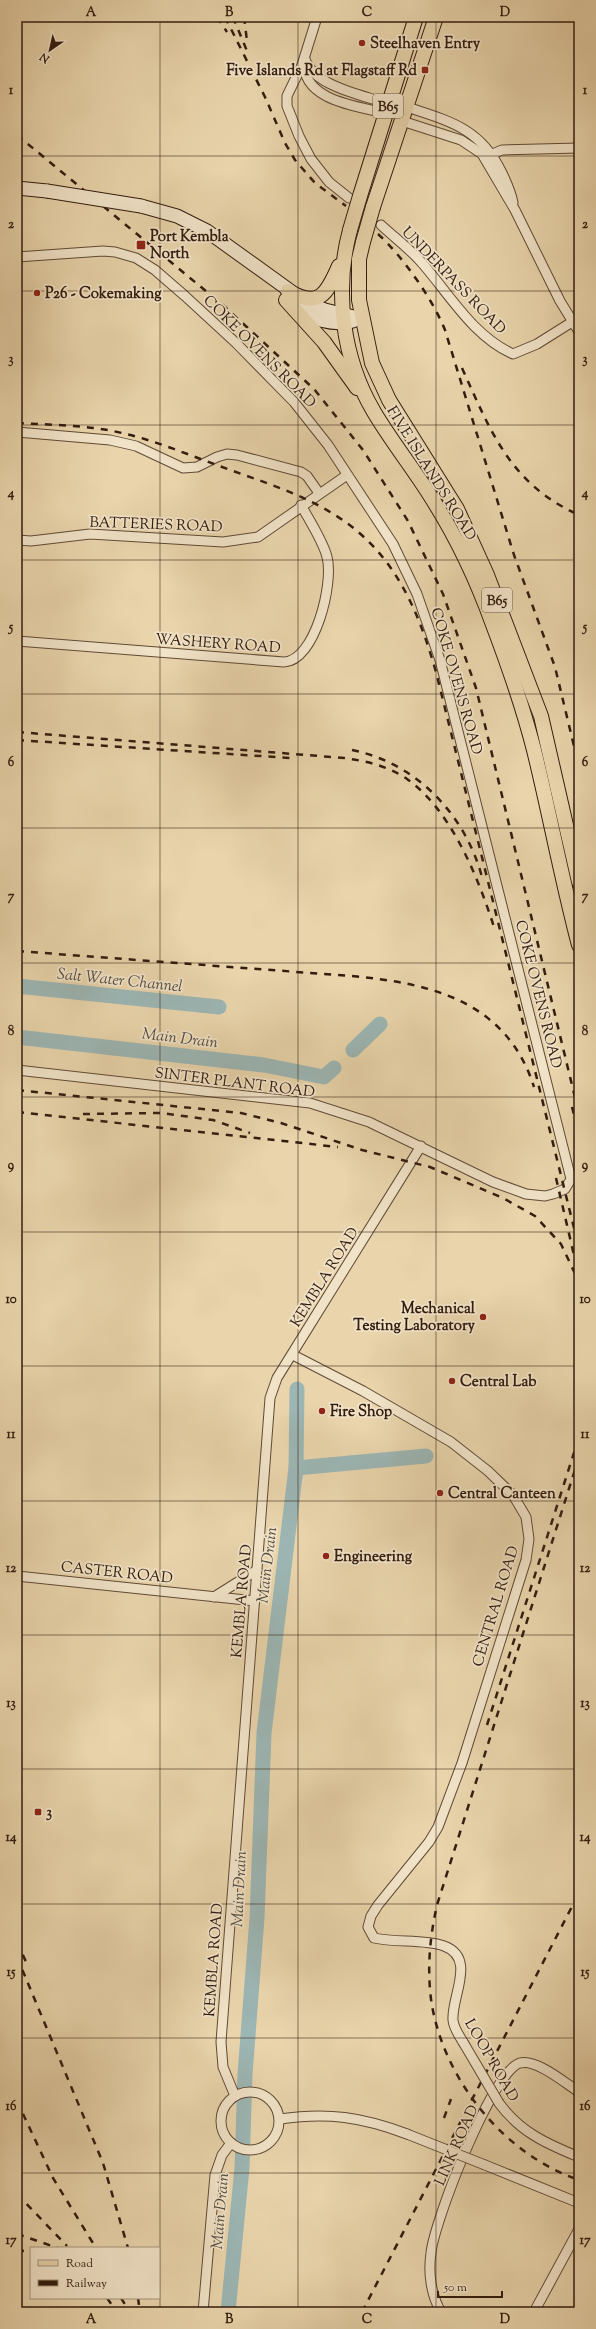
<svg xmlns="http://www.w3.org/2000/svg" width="596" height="2329" viewBox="0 0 596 2329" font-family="'Sorts Mill Goudy',serif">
<rect width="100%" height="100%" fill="#e9d4ab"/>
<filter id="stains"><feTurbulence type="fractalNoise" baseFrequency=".005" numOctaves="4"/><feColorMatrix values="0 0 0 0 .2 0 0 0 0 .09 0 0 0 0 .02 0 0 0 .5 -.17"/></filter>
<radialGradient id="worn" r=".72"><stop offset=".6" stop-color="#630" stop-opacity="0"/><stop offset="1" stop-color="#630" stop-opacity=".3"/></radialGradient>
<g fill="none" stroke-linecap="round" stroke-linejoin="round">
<!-- river -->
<g stroke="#9cb6b4" stroke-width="15">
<path d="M17 986 219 1007"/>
<path d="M17 1037 264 1065 324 1077 334 1068"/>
<path d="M353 1050 380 1024"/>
<path d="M296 1468 426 1456"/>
<path d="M228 2312 242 2168 245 2074 257 1918 264 1733 296 1468 297 1389"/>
</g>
<!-- street casing -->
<g stroke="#604a36" stroke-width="11">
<g id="street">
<path d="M317 17 302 65 287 96V106L299 136 311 159 329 182 349 198"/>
<path d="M305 59C314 87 364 95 388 104"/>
<path d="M304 61C302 101 357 106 385 113"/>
<path d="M407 107C449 121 480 128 501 171 506 181 511 191 513 203"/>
<path d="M402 121 461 140 482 154 515 210 560 301 579 332"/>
<path d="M488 156 502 150 579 148"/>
<path d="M381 225C395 238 410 249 422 263 450 295 473 336 513 354L537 344 572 322"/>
<path d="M17 257 103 251 115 252 136 258 155 270 185 296 236 343 294 402 328 445 393 544 417 594 440 660 571 1179 565 1189 553 1194 545 1196 526 1194 493 1182 369 1122 310 1103 17 1070"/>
<path d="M17 432 110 440 136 446 183 468 197 467 217 457 227 454 237 455 301 472 307 476 319 493"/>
<path d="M17 540 31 541 90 534 223 542 258 537 347 475"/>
<path d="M17 641 284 662C315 661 334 583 327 557 323 541 309 520 301 505"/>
<path d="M293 1355 363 1391 451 1442 488 1471 513 1495 526 1517 529 1539 526 1560 462 1763 438 1827 429 1842 378 1905 371 1916 368 1927 374 1938C396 1943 424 1939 444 1946 477 1958 451 1997 453 2020 454 2029 459 2035 463 2042"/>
<path d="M17 1576 255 1601"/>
<path d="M214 1597 257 1570"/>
<circle cx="250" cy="2121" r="29"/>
<path d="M235 2096 223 2067 221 2042 270 1398 277 1378 421 1146"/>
<path d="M499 2103C520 2132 547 2144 579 2157"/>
<path d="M280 2119C328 2112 362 2117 407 2134"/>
<path d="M485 2165 579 2203"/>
<path d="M203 2312 215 2175 222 2155 231 2143"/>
<path d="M441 2312C431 2295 428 2273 431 2253 434 2222 492 2071 520 2063 537 2059 565 2083 579 2092"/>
<path d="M534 2312 579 2229"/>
</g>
</g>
<!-- secondary casing -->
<g stroke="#321c0f" stroke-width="15">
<g id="secondary">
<path d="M17 188 47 191"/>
<path d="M141 206 177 216 207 231 307 303 325 310 362 319"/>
<path d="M295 307C311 319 333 326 353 321"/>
</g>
</g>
<!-- primary casing -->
<g stroke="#321c0f" stroke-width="16">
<g id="primary">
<path d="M360 196 416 17"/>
<path d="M373 207 436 17"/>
<path d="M350 230C334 290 342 358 374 412 393 444 417 473 436 505 459 542 477 581 492 622 508 664 523 707 534 750 550 815 562 881 579 945"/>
<path d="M363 242 359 259V300L372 363 389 400 457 509 487 575 541 716 579 882"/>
<path d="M288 291C319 309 327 294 339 266"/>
<path d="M286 300 324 342 357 388"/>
</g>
</g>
<!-- street -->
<use href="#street" stroke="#f1e3c8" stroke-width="9"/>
<!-- secondary -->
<use href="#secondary" stroke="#f1e3c8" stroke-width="13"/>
<!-- primary -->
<use href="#primary" stroke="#e9d4ab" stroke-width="14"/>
<!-- rail -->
<g stroke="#321c0f" stroke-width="2.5" stroke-dasharray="7 7" stroke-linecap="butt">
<path d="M217 17 227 32"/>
<path d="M225 17 265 97 285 143 295 160 315 183 346 206"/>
<path d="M233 17 247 51"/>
<path d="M244 17 247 41"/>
<path d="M17 135 224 306 314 389 363 450 408 521 443 594 476 688 579 1114"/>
<path d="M378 234C403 257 432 298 445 330L514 555 555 667 579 767"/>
<path d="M462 368C491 432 510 484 579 515"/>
<path d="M17 423C52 425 88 425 122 433 153 440 184 453 214 464 267 484 325 499 367 540 404 576 422 623 436 672L579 1248"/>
<path d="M17 732 344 758C366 761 388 766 407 779 451 810 478 877 494 927"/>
<path d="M17 740 290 758"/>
<path d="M352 750C416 763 465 814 482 877"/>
<path d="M17 951 351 976C432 983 507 1002 534 1087"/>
<path d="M17 1090 241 1113 281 1123 362 1150 430 1167 503 1198 535 1216 561 1244 579 1282"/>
<path d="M572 1107 579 1134"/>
<path d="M17 1112 338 1147"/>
<path d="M83 1114 161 1113 213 1120 250 1133"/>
<path d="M556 1178 577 1268"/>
<path d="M579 1457 437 1905C430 1936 427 1967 431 1999 442 2078 503 2154 579 2180"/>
<path d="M487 1725 579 1437"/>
<path d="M17 1942 27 1964"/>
<path d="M17 1957 103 2163 128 2248"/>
<path d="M17 2101 53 2178 96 2248"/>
<path d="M444 2118 451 2099"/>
<path d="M17 2194 67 2246"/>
<path d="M17 2234 58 2248"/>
<path d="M17 2250 31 2252"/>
<path d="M107 2298 117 2312"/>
<path d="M121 2298 129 2311"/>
<path d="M138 2298 140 2312"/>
<path d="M362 2312 579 1893"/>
</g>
<!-- street-bridge casing -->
<g stroke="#604a36" stroke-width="11" stroke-linecap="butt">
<g id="street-bridge">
<path d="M463 2042 499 2103"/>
<path d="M407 2134 485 2165"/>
</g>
</g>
<!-- secondary-bridge casing -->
<g stroke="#321c0f" stroke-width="15" stroke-linecap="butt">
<path id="secondary-bridge" d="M47 191 141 206"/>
</g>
<!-- primary-bridge casing -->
<g stroke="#321c0f" stroke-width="16" stroke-linecap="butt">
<g id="primary-bridge">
<path d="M350 230 360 196"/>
<path d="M363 242 373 207"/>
</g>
</g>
<!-- street-bridge -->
<use href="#street-bridge" stroke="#f1e3c8" stroke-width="9"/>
<!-- secondary-bridge -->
<use href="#secondary-bridge" stroke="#f1e3c8" stroke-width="13"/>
<!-- primary-bridge -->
<use href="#primary-bridge" stroke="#e9d4ab" stroke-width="14"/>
</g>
<!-- grid -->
<path fill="none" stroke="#321c0f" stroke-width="1" stroke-opacity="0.55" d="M160 17V2312M298 17V2312M436 17V2312M17 156H579M17 291H579M17 425H579M17 560H579M17 694H579M17 828H579M17 963H579M17 1097H579M17 1232H579M17 1366H579M17 1501H579M17 1635H579M17 1769H579M17 1904H579M17 2038H579M17 2173H579"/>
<!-- markers -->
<g fill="#8f2418" stroke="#f1e3c8" stroke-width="1.5">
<circle cx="362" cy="43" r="4"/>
<rect x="421" y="66" width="8" height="8" rx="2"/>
<rect x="136" y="240" width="10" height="10" rx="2"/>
<circle cx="37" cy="293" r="4"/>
<circle cx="483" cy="1317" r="4"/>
<circle cx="452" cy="1381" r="4"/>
<circle cx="322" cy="1411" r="4"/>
<circle cx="440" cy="1493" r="4"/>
<circle cx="326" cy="1556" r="4"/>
<rect x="34" y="1808" width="8" height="8" rx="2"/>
</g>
<g text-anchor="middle" stroke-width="3.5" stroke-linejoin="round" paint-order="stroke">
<!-- shield labels -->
<g fill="#f1e3c8" stroke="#6b5846" stroke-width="1">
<rect x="373" y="94" width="30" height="24" rx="3"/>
<rect x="482" y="588" width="30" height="24" rx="3"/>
</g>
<g font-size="14" font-weight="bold" fill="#321c0f">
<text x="388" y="111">B65</text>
<text x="497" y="605">B65</text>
</g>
<!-- poi labels -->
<g font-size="15" font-weight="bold" fill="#321c0f" stroke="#f1e3c8" text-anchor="start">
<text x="370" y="48">Steelhaven Entry</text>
<text x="417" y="75" text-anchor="end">Five Islands Rd at Flagstaff Rd</text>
<text x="150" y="241">Port Kembla<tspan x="150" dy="17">North</tspan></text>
<text x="45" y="298">P26 - Cokemaking</text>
<text x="475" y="1313" text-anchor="end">Mechanical<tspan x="475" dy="17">Testing Laboratory</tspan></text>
<text x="460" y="1386">Central Lab</text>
<text x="330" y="1416">Fire Shop</text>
<text x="448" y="1498">Central Canteen</text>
<text x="334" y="1561">Engineering</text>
<text x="46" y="1817">3</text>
</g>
<!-- street labels -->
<g font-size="15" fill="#321c0f" stroke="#f1e3c8">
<text transform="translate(454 280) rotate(46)" y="5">UNDERPASS ROAD</text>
<text transform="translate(260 351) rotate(45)" y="5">COKE OVENS ROAD</text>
<text transform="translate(432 473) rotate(58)" y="5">FIVE ISLANDS ROAD</text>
<text transform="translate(156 524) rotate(2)" y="5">BATTERIES ROAD</text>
<text transform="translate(218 643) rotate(4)" y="5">WASHERY ROAD</text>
<text transform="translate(457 681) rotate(74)" y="5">COKE OVENS ROAD</text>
<text transform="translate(539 994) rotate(76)" y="5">COKE OVENS ROAD</text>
<text transform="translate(235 1082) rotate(7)" y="5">SINTER PLANT ROAD</text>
<text transform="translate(324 1277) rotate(-58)" y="5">KEMBLA ROAD</text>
<text transform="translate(117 1572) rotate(6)" y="5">CASTER ROAD</text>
<text transform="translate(241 1601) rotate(-85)" y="5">KEMBLA ROAD</text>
<text transform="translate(495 1606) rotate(-73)" y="5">CENTRAL ROAD</text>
<text transform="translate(213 1960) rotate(-86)" y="5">KEMBLA ROAD</text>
<text transform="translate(492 2060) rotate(60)" y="5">LOOP ROAD</text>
<text transform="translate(456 2145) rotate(-66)" y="5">LINK ROAD</text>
</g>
<!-- water labels -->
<g font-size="16" font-style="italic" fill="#524a41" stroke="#f1e3c8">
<text transform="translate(120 979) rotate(6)" y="6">Salt Water Channel</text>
<text transform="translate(180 1037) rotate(7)" y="6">Main Drain</text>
<text transform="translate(266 1565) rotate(-83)" y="6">Main Drain</text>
<text transform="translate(238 1889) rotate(-87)" y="6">Main Drain</text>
<text transform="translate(219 2211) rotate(-85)" y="6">Main Drain</text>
</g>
</g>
<!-- margin -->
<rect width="596" height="2329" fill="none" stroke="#e9d4ab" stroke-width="44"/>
<!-- legend -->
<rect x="30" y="2247" width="130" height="52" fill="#f1e3c8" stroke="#a5937e"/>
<rect x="38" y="2260" width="20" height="6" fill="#e9d4ab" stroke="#a5937e"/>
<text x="66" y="2267" font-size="12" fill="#321c0f">Road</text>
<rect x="38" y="2280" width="20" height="6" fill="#321c0f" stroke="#a5937e"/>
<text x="66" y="2287" font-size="12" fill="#321c0f">Railway</text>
<!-- north arrow -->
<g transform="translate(50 50) rotate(214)" stroke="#f1e3c8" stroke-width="3" paint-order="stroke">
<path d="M0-3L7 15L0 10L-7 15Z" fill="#321c0f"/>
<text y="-6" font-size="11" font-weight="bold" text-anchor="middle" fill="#321c0f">N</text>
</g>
<!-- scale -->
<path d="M438 2291v6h64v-6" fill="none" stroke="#321c0f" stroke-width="2"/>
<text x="444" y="2291" font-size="12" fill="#321c0f" stroke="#f1e3c8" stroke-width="3" paint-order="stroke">50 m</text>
<rect x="22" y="22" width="552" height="2285" fill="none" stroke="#321c0f" stroke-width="1.5"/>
<g font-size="13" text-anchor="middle" font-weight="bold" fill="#321c0f">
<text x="91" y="16">A</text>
<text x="229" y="16">B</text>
<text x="367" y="16">C</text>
<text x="505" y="16">D</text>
<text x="11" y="94">1</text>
<text x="585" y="94">1</text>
<text x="11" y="228">2</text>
<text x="585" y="228">2</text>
<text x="11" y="363">3</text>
<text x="585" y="363">3</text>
<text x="11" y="497">4</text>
<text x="585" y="497">4</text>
<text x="11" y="631">5</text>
<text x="585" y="631">5</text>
<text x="11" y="766">6</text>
<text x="585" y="766">6</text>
<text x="11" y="900">7</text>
<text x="585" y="900">7</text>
<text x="11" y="1035">8</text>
<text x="585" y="1035">8</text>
<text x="11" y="1169">9</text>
<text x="585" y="1169">9</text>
<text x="11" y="1303">10</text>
<text x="585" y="1303">10</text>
<text x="11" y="1438">11</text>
<text x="585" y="1438">11</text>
<text x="11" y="1572">12</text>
<text x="585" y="1572">12</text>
<text x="11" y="1707">13</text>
<text x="585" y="1707">13</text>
<text x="11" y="1841">14</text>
<text x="585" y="1841">14</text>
<text x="11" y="1976">15</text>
<text x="585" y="1976">15</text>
<text x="11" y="2110">16</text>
<text x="585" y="2110">16</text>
<text x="11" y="2244">17</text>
<text x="585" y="2244">17</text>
<text x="91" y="2323">A</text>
<text x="229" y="2323">B</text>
<text x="367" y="2323">C</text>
<text x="505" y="2323">D</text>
</g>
<rect width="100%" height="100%" filter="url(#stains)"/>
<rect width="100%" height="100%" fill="url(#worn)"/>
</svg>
